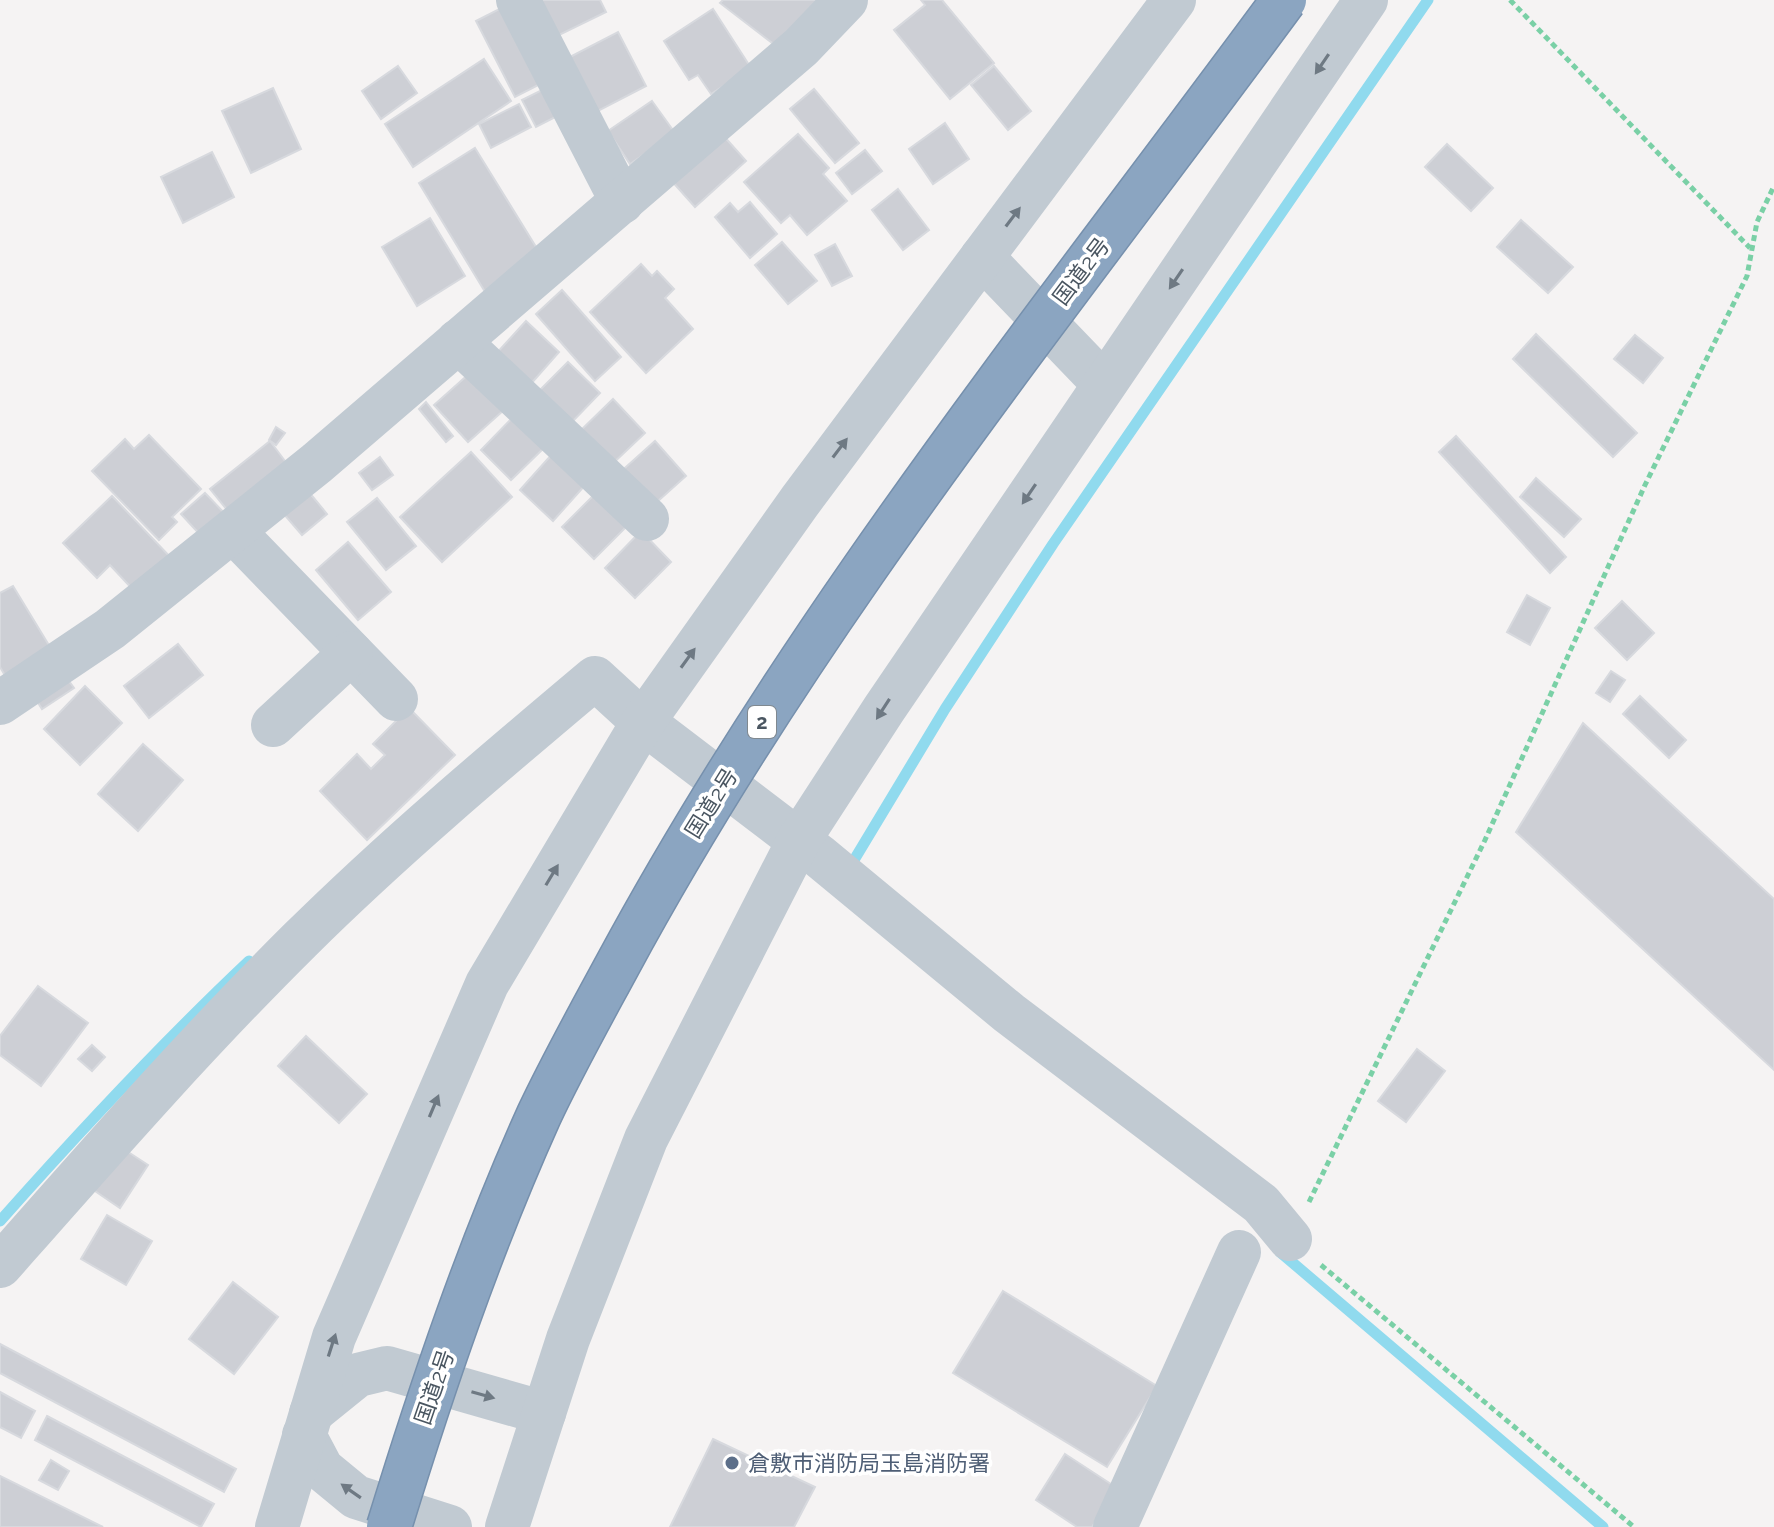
<svg xmlns="http://www.w3.org/2000/svg" width="1774" height="1527" viewBox="0 0 1774 1527" font-family="Raleway,'Noto Sans JP',sans-serif">
<rect width="100%" height="100%" fill="#f5f3f3"/>
<g fill="none" stroke-linecap="round" stroke-linejoin="round">
<!-- stream -->
<g stroke="#90daee" stroke-width="11">
<path d="M848 870 945 709 1053 544 1428 0"/>
<path d="M0 1221C80 1131 161 1044 249 961"/>
<path d="M1280 1252 1603 1527"/>
</g>
</g>
<!-- building -->
<g fill="#cdcfd5" stroke="#d7d9de" stroke-width="2">
<path d="M534 0H600L606 12 553 38Z"/>
<path d="M723 0H824L784 52 720 3Z"/>
<path d="M921 0H942L994 63 950 99 894 30 925 5Z"/>
<path d="M511 3 550 79 515 97 476 21Z"/>
<path d="M713 9 751 68 711 94 698 75 689 80 664 41Z"/>
<path d="M618 32 646 86 596 112 568 58Z"/>
<path d="M484 59 511 101 413 167 385 124Z"/>
<path d="M398 66 417 93 381 119 362 91Z"/>
<path d="M994 66 1031 111 1008 130 971 85Z"/>
<path d="M554 84 567 111 536 127 522 100Z"/>
<path d="M273 88 301 149 251 173 222 111Z"/>
<path d="M814 89 859 143 835 163 790 109Z"/>
<path d="M652 101 675 133 630 164 608 131Z"/>
<path d="M519 104 531 127 491 148 479 124Z"/>
<path d="M945 123 969 159 933 184 909 149Z"/>
<path d="M721 133 746 161 695 207 670 179Z"/>
<path d="M798 134 829 168 823 174 847 201 807 235 790 215 781 223 744 182Z"/>
<path d="M1447 144 1493 188 1471 211 1425 167Z"/>
<path d="M475 148 541 255 487 295 419 183Z"/>
<path d="M865 150 882 171 852 194 836 173Z"/>
<path d="M212 152 234 197 183 223 161 177Z"/>
<path d="M898 189 929 230 903 250 872 210Z"/>
<path d="M750 202 777 234 750 258 715 217 730 203 738 212Z"/>
<path d="M430 218 465 276 417 306 382 247Z"/>
<path d="M1521 220 1573 267 1548 293 1497 247Z"/>
<path d="M782 242 817 281 788 304 755 265Z"/>
<path d="M835 244 852 276 832 286 815 255Z"/>
<path d="M641 264 652 276 657 271 674 289 665 298 693 329 646 373 590 312Z"/>
<path d="M562 290 621 357 595 381 536 314Z"/>
<path d="M526 321 559 352 529 386 495 355Z"/>
<path d="M1536 334 1637 433 1613 457 1513 359Z"/>
<path d="M1635 335 1663 358 1643 383 1614 359Z"/>
<path d="M568 362 600 393 569 425 537 393Z"/>
<path d="M470 373 504 410 468 442 434 405Z"/>
<path d="M613 399 645 433 609 467 577 434Z"/>
<path d="M426 402 453 436 446 442 419 409Z"/>
<path d="M515 415 546 446 511 480 481 450Z"/>
<path d="M276 427 285 433 276 445 269 440Z"/>
<path d="M149 435 201 489 172 517 177 522 159 540 92 471 125 439 134 449Z"/>
<path d="M1456 436 1566 557 1550 573 1439 452Z"/>
<path d="M270 441 291 469 232 516 210 489Z"/>
<path d="M655 441 686 476 648 510 617 475Z"/>
<path d="M471 452 512 497 442 562 400 517Z"/>
<path d="M554 452 587 483 553 521 520 490Z"/>
<path d="M380 457 393 475 372 490 359 473Z"/>
<path d="M1536 478 1581 519 1564 537 1520 497Z"/>
<path d="M308 491 327 514 302 535 282 512Z"/>
<path d="M598 491 630 523 594 559 562 527Z"/>
<path d="M205 493 229 518 205 540 181 514Z"/>
<path d="M112 496 174 561 138 595 110 565 97 578 63 543Z"/>
<path d="M377 498 416 546 386 570 347 522Z"/>
<path d="M641 531 671 562 635 598 605 568Z"/>
<path d="M348 542 391 592 358 620 316 570Z"/>
<path d="M13 586 53 652 7 679 0 667V593Z"/>
<path d="M1527 595 1550 608 1530 645 1507 632Z"/>
<path d="M1622 601 1654 633 1627 660 1595 628Z"/>
<path d="M178 644 203 675 149 718 124 686Z"/>
<path d="M1611 671 1625 680 1610 702 1596 693Z"/>
<path d="M66 677 74 688 42 709 35 698Z"/>
<path d="M85 686 122 723 80 765 44 729Z"/>
<path d="M1640 696 1686 740 1669 758 1623 714Z"/>
<path d="M409 708 455 755 367 840 320 791 357 754 371 769 385 755 373 744Z"/>
<path d="M1583 723 1774 899V1070L1516 832Z"/>
<path d="M143 744 183 780 138 831 98 794Z"/>
<path d="M38 986 88 1023 41 1086 0 1055V1036Z"/>
<path d="M306 1036 367 1094 339 1123 278 1066Z"/>
<path d="M92 1045 105 1057 92 1071 78 1059Z"/>
<path d="M1417 1049 1445 1071 1406 1122 1378 1101Z"/>
<path d="M119 1146 148 1165 120 1208 92 1189Z"/>
<path d="M107 1215 152 1241 126 1285 81 1259Z"/>
<path d="M233 1282 278 1317 234 1374 189 1339Z"/>
<path d="M1003 1291 1157 1386 1107 1467 953 1373Z"/>
<path d="M0 1344 236 1469 224 1492 0 1373Z"/>
<path d="M0 1392 35 1411 21 1438 0 1427Z"/>
<path d="M47 1416 214 1504 201 1527 35 1440Z"/>
<path d="M713 1439 815 1487 794 1527H670Z"/>
<path d="M1065 1454 1117 1488 1092 1527H1077L1036 1500Z"/>
<path d="M51 1460 69 1471 58 1490 39 1480Z"/>
<path d="M0 1476 103 1527H0Z"/>
</g>
<g fill="none" stroke-linecap="round" stroke-linejoin="round">
<!-- path -->
<g stroke="#7ad0a6" stroke-width="5" stroke-dasharray="6 4" stroke-linecap="butt">
<path d="M1510 0 1750 248"/>
<path d="M1309 1202 1485 840 1645 485 1747 276 1757 222 1774 186"/>
<path d="M1321 1265 1634 1527"/>
</g>
<!-- minor -->
<g stroke="#c1cad2" stroke-width="44">
<path d="M518 0 622 202"/>
<path d="M982 257 1104 384"/>
<path d="M458 341 647 519"/>
<path d="M233 531 396 699"/>
<path d="M0 703 110 629 317 463 801 47 846 0"/>
<path d="M273 725 351 653"/>
<path d="M0 1266C98 1155 195 1044 300 940 394 847 494 763 595 678L643 722 819 856 1009 1013 1261 1204 1290 1239"/>
<path d="M311 1413 358 1375 387 1368 544 1413"/>
<path d="M304 1435 322 1469 356 1497 450 1527"/>
<path d="M277 1527 334 1337 487 984 643 722 800 501 1174 0"/>
<path d="M507 1527 568 1339 646 1139 799 840 884 709 1366 0"/>
<path d="M1115 1527 1239 1252"/>
</g>
<!-- highway-bridge casing -->
<g stroke="#7690ad" stroke-width="47" stroke-linecap="butt">
<path id="highway-bridge" d="M389 1527C432 1387 479 1248 539 1115 563 1064 591 1014 618 964 804 619 1052 315 1284 0"/>
</g>
<!-- highway-bridge -->
<use href="#highway-bridge" stroke="#8ba5c1" stroke-width="44"/>
</g>
<!-- one-way arrows -->
<defs><path id="oneway-solid" d="M-6-.8H1V-3.2L6.5 0L1 3.2V.8H-6Z" transform="scale(2)"/></defs>
<g fill="#6e7983">
<use href="#oneway-solid" transform="translate(1322 64) rotate(124)"/>
<use href="#oneway-solid" transform="translate(1013 217) rotate(-53)"/>
<use href="#oneway-solid" transform="translate(1176 279) rotate(124)"/>
<use href="#oneway-solid" transform="translate(840 448) rotate(-53)"/>
<use href="#oneway-solid" transform="translate(1029 494) rotate(124)"/>
<use href="#oneway-solid" transform="translate(688 658) rotate(-54)"/>
<use href="#oneway-solid" transform="translate(883 709) rotate(123)"/>
<use href="#oneway-solid" transform="translate(552 875) rotate(-59)"/>
<use href="#oneway-solid" transform="translate(434 1106) rotate(-67)"/>
<use href="#oneway-solid" transform="translate(332 1345) rotate(-72)"/>
<use href="#oneway-solid" transform="translate(483 1395) rotate(16)"/>
<use href="#oneway-solid" transform="translate(351 1491) rotate(-145)"/>
</g>
<!-- markers -->
<circle fill="#5c6f8a" stroke="#fff" stroke-width="3" cx="732" cy="1463" r="8"/>
<g text-anchor="middle" stroke-width="7" stroke-linejoin="round" paint-order="stroke">
<!-- shield labels -->
<rect fill="#fff" stroke="#808990" stroke-width="2" x="748" y="706" width="28" height="32" rx="6"/>
<g font-size="20" font-weight="bold" fill="#4a5661">
<text x="762" y="729">2</text>
</g>
<!-- street labels -->
<g font-size="22" fill="#4a5661" stroke="#fff">
<text transform="translate(1081 271) rotate(-53)" y="8">国道2号</text>
<text transform="translate(711 803) rotate(-58)" y="8">国道2号</text>
<text transform="translate(434 1387) rotate(-71)" y="8">国道2号</text>
</g>
<!-- service labels -->
<g font-size="22" fill="#4e5e75" stroke="#fff" text-anchor="start">
<text x="748" y="1471">倉敷市消防局玉島消防署</text>
</g>
</g>
</svg>
